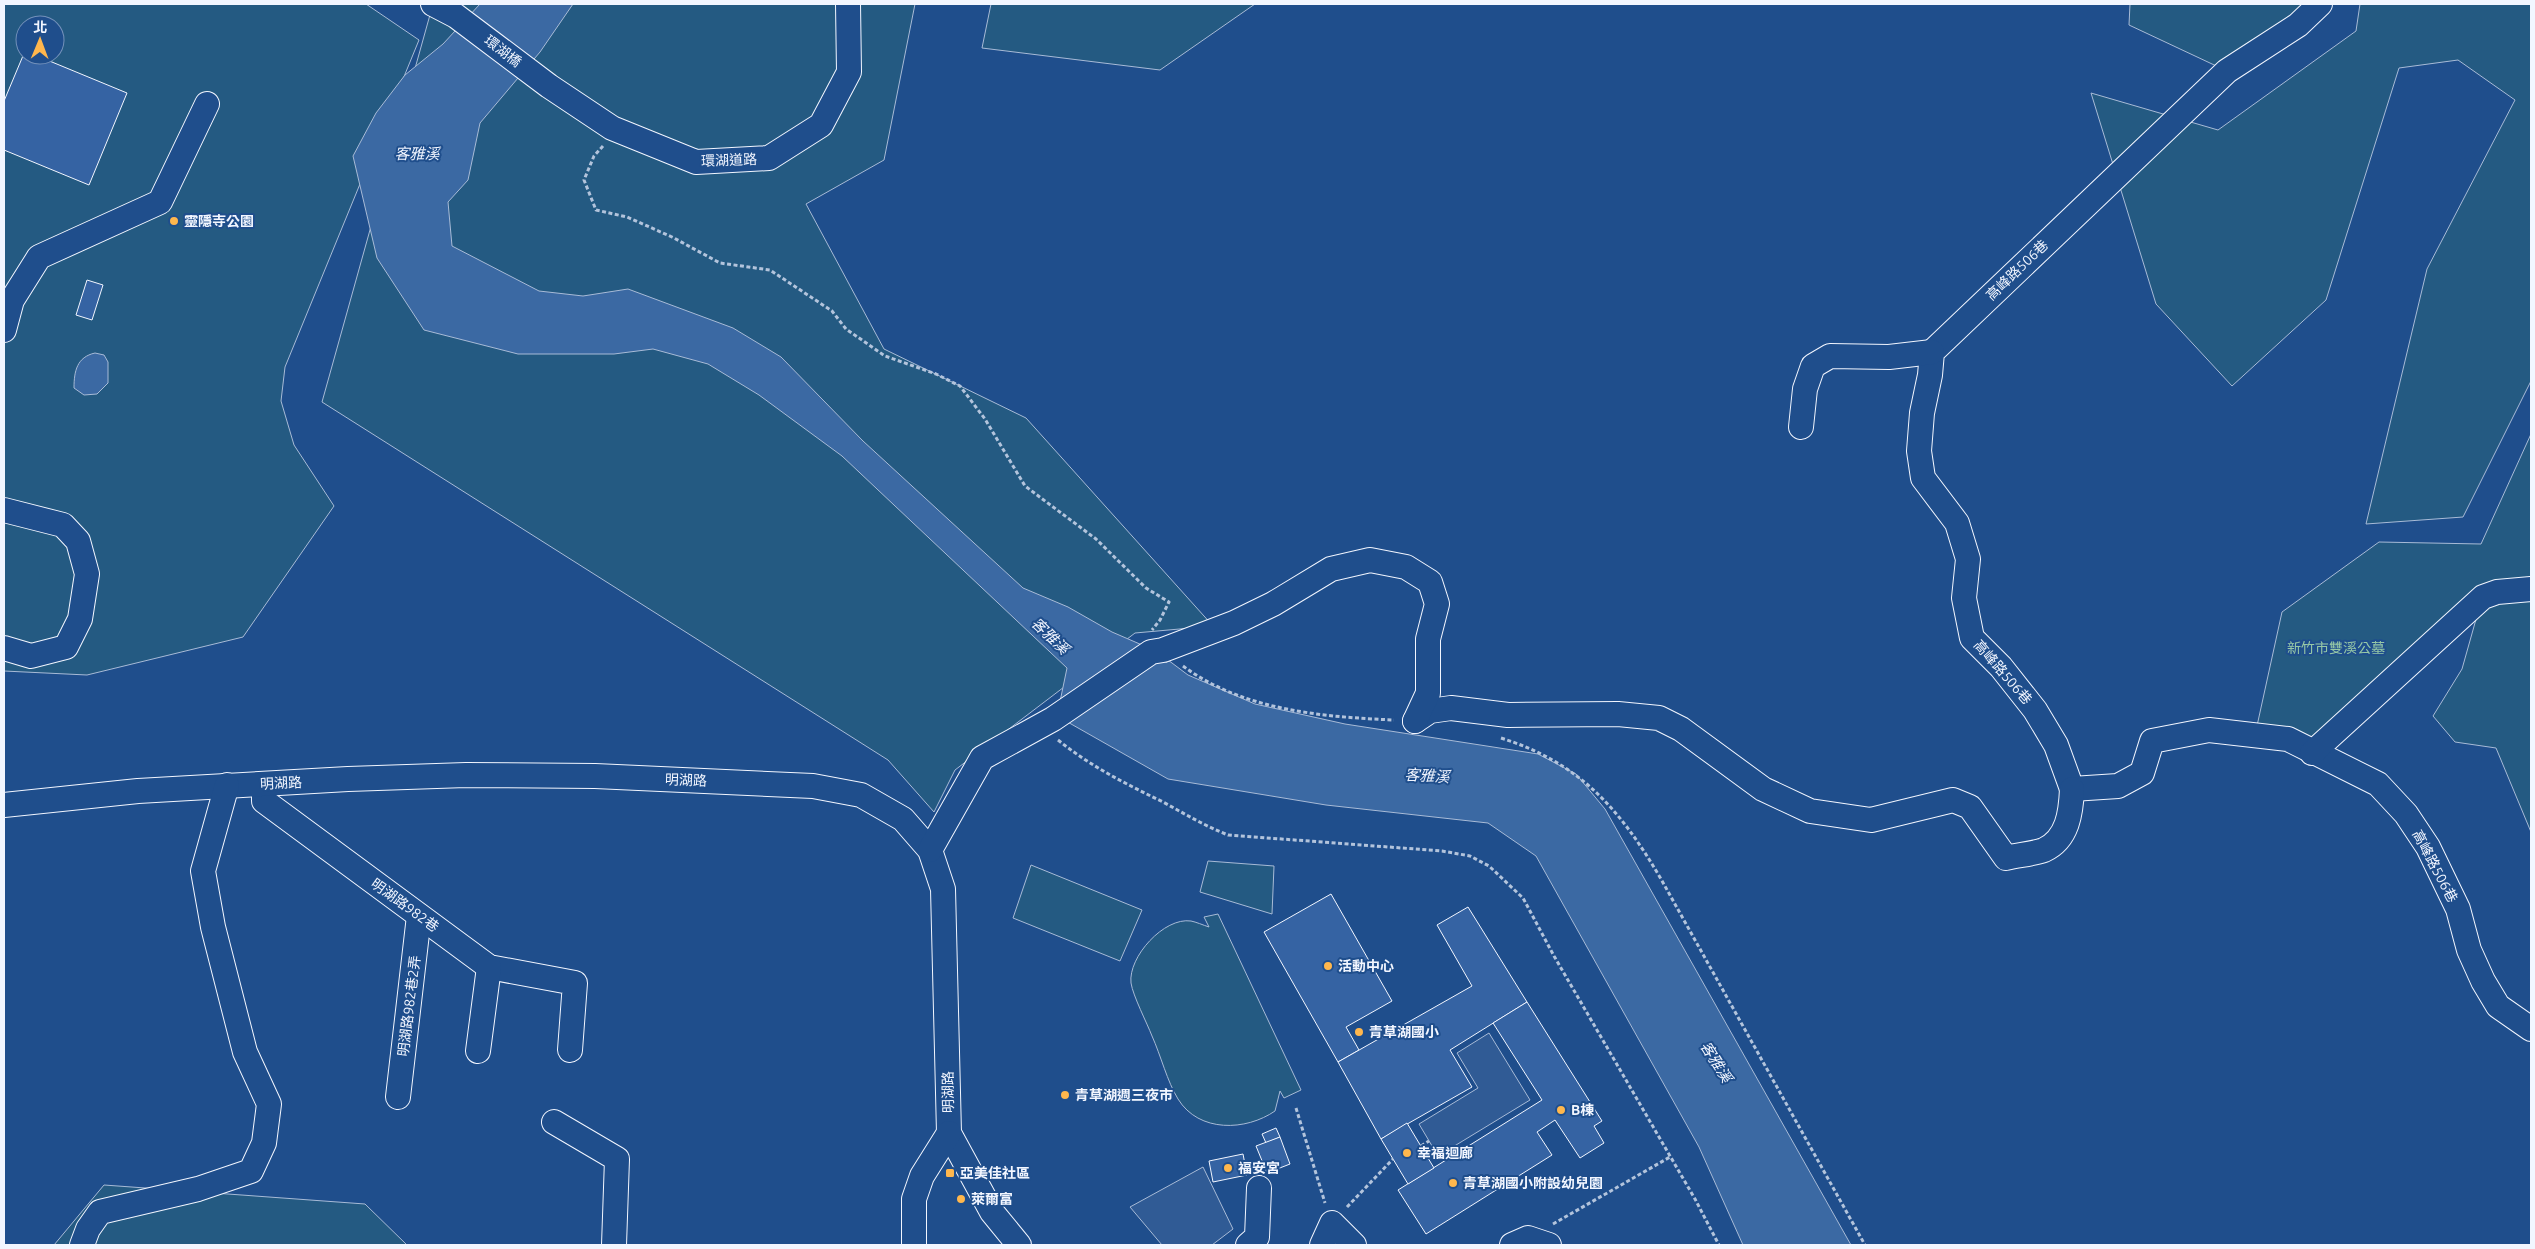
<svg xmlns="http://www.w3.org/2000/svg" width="2535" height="1249" viewBox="0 0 2535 1249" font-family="Ubuntu,'Noto Sans TC',sans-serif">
<rect width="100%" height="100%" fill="#1f4e8c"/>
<!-- green -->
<g fill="#245a82" stroke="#a8bbd7" fill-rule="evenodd">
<path d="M4 4H366L419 40 285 367 281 401 294 445 334 506 243 637 87 675 4 671ZM25 25H55V55H25Z"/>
<path d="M433 4H915L884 160 806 204 884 349 1026 418 1213 626 1135 633 955 770 934 812 888 760 322 402Z"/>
<path d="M991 4H1255L1160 70 982 48Z"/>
<path d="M2130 4H2318L2227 71 2129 25Z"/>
<path d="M2360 4H2531V381L2463 517 2366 524 2427 269 2515 100 2458 60 2399 68 2326 300 2232 386 2156 304 2091 93 2218 130 2356 31Z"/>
<path d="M2531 434V832L2496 748 2455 742 2433 716 2462 669 2482 598 2312 753 2255 735 2282 612 2379 542 2481 544Z"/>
<path d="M1208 861 1274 866 1272 914 1200 892Z"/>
<path d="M1031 865 1142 910 1120 961 1013 918Z"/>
<path d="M1218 914 1301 1090 1284 1098 1280 1091 1275 1111C1246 1131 1199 1133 1178 1099 1167 1081 1161 1056 1152 1036 1147 1023 1133 996 1131 983 1128 957 1164 917 1191 921 1196 922 1203 925 1209 927L1204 917Z"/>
<path d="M104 1185 365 1204 407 1245H54Z"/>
</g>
<!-- parking -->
<g fill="#305b95" stroke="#a8bbd7">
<path d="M1489 1033 1530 1100 1438 1156 1419 1124 1478 1088 1457 1053Z"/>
<path d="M1203 1167 1233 1229 1212 1245H1162L1130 1207Z"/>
</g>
<!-- water -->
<g fill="#3b69a3" stroke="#a8bbd7">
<path d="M480 4H573L540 52 480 123 468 180 448 202 452 246 539 291 583 296 628 289 733 328 781 357 863 441 1023 588 1068 607 1112 632 1156 651 1188 675 1255 704 1345 724 1538 754 1576 774 1605 809 1851 1245H1743L1699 1147 1536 856 1488 823 1326 805 1168 779 1057 716 1067 668 842 456 759 395 708 364 653 349 614 354H518L424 330 377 258 353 156 376 113 405 75 443 44Z"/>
<path d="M95 353 104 355 108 362V383L97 394 84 395 74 388C74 371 77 357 95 353Z"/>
</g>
<!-- building -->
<g fill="#3563a3" stroke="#f2f6ff">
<path d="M25 51V55H35L127 93 89 185 4 150V101Z"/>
<path d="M87 280 103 285 92 320 76 315Z"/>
<path d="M1331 894 1392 1001 1346 1027 1359 1050 1338 1062 1264 932Z"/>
<path d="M1468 907 1527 1002 1450 1050 1472 1087 1381 1139 1338 1062 1472 986 1437 925Z"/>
<path d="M1527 1002 1602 1121 1594 1126 1604 1143 1580 1158 1555 1120 1537 1132 1552 1155 1426 1234 1398 1190 1542 1100 1493 1023Z"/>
<path d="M1407 1123 1434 1168 1408 1184 1381 1139Z"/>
<path d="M1276 1128 1280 1137 1266 1143 1262 1134Z"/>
<path d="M1280 1137 1290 1164 1267 1173 1256 1146Z"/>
<path d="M1243 1154 1247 1175 1213 1182 1209 1161Z"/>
</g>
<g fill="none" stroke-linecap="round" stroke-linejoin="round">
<!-- minor casing -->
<g stroke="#f2f6ff" stroke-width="26">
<g id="minor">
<path d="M433 4 456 16 549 86 612 128 696 162 769 158 821 125 849 72 848 4"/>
<path d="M2320 4 2298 25 2227 71 1932 352 1930 375 1922 413 1919 451 1923 478 1957 523 1968 559 1964 598 1972 638 2001 667 2035 710 2056 745 2072 789 2118 786 2142 773 2152 741 2209 730 2288 739 2378 784 2406 814 2428 847 2458 909 2469 950 2483 981 2498 1006 2531 1029"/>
<path d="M4 330 12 300 39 257 160 202 207 104"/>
<path d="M1801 427 1805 389 1813 366 1830 356 1889 357 1932 352"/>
<path d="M4 510 63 525 78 541 87 574 80 619 66 647 31 656 4 648"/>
<path d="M1415 721 1430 711 1451 708 1508 715 1618 714 1659 718 1681 729 1763 789 1810 811 1871 820 1953 800 1970 807 2006 858C2017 855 2033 854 2044 850 2068 839 2071 812 2072 789"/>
<path d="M2312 753 2483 597 2497 592 2531 589"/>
<path d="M264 785V801L489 967 575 983 570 1050"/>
<path d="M4 805 138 791 348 779 466 775 595 776 813 786 861 795 903 819 930 850 943 889 949 1133 992 1212 1019 1245"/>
<path d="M930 850 982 758 1053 719 1151 652 1163 650 1234 623 1273 604 1331 569 1370 560 1406 567 1430 582 1437 604 1428 639V693L1415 721"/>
<path d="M478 1051 489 967"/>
<path d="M398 1097 419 916"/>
<path d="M554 1122 617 1159 614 1245"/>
<path d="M82 1245 88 1229 100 1212 198 1189 251 1171 264 1143 269 1104 245 1052 213 927 203 871 227 785"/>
<path d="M914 1245V1199L922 1176 949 1133"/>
<path d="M1248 1245 1257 1237 1259 1188"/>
<path d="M1322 1245 1332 1223 1354 1245"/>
<path d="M1512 1245 1528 1238 1549 1245"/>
</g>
</g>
<!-- path -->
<g stroke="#b3c4dc" stroke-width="3" stroke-dasharray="4 2.5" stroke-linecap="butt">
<path d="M603 146 594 156 584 180 596 210 627 217 672 237 720 263 770 270 832 311 846 329 885 356 936 374 960 386 985 419 1025 486 1096 539 1146 588 1169 602 1160 620 1152 630"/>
<path d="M1183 666C1242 710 1322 717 1394 720"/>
<path d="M1501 738C1580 763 1620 809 1661 879L1865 1245"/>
<path d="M1058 740C1090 766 1126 784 1163 802 1185 814 1205 826 1228 835L1442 851 1470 856 1489 866 1523 898 1554 956 1695 1199 1719 1245"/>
<path d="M1296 1108 1325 1203"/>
<path d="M1421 1146 1429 1141"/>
<path d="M1347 1207 1393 1159"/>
<path d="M1553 1224 1670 1157"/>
</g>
<!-- minor -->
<use href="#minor" stroke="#1f4e8c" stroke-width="24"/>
</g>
<!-- markers -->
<g fill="#ffb74d" stroke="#1f4e8c" stroke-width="2">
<circle cx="174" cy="221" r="5"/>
<circle cx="1328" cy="966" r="5"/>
<circle cx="1359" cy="1032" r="5"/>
<circle cx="1065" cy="1095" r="5"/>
<circle cx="1561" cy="1110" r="5"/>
<circle cx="1407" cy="1153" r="5"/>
<circle cx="1228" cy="1168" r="5"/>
<rect x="945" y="1168" width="10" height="10" rx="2.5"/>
<circle cx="1453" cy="1183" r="5"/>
<circle cx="961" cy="1199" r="5"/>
</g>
<g text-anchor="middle" stroke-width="4" stroke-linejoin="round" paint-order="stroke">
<!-- street labels -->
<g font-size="14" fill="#f2f6ff" stroke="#1f4e8c">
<text transform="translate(503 51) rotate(37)" y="5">環湖橋</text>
<text transform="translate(729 160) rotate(-2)" y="5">環湖道路</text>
<text transform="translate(2017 270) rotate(-44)" y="5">高峰路506巷</text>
<text transform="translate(2003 672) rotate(49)" y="5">高峰路506巷</text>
<text transform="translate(686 780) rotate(2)" y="5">明湖路</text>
<text transform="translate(281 783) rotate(-3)" y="5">明湖路</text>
<text transform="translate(2435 866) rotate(62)" y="5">高峰路506巷</text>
<text transform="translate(405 905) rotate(36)" y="5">明湖路982巷</text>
<text transform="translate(409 1006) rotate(-83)" y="5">明湖路982巷2弄</text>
<text transform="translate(948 1092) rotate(-91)" y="5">明湖路</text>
</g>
<!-- poi labels -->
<g font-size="14" font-weight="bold" fill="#f2f6ff" stroke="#1f4e8c" text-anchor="start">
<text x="184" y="226">靈隱寺公園</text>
<text x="1338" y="971">活動中心</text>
<text x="1369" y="1037">青草湖國小</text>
<text x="1075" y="1100">青草湖週三夜市</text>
<text x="1571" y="1115">B棟</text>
<text x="1417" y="1158">幸福迴廊</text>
<text x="1238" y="1173">福安宮</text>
<text x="960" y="1178">亞美佳社區</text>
<text x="1463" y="1188">青草湖國小附設幼兒園</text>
<text x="971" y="1204">萊爾富</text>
</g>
<!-- park labels -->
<g font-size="14" fill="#97c8a6" stroke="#1f4e8c">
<text x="2336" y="653">新竹市雙溪公墓</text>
</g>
<!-- water labels -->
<g font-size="15" font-style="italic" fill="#f2f6ff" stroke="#1f4e8c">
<text x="417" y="159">客雅溪</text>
<text transform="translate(1050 636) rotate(44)" y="5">客雅溪</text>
<text transform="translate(1427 776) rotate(3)" y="5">客雅溪</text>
<text transform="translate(1716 1062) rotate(58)" y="5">客雅溪</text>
</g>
</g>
<!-- border -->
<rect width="2535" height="1249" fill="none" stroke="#f2f6ff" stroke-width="10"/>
<!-- north arrow -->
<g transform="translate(40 40) rotate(1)"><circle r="24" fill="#1f4e8c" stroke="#7391ba"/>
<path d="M0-4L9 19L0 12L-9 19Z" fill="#ffb74d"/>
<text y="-8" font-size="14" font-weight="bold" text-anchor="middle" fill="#f2f6ff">北</text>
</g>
</svg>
